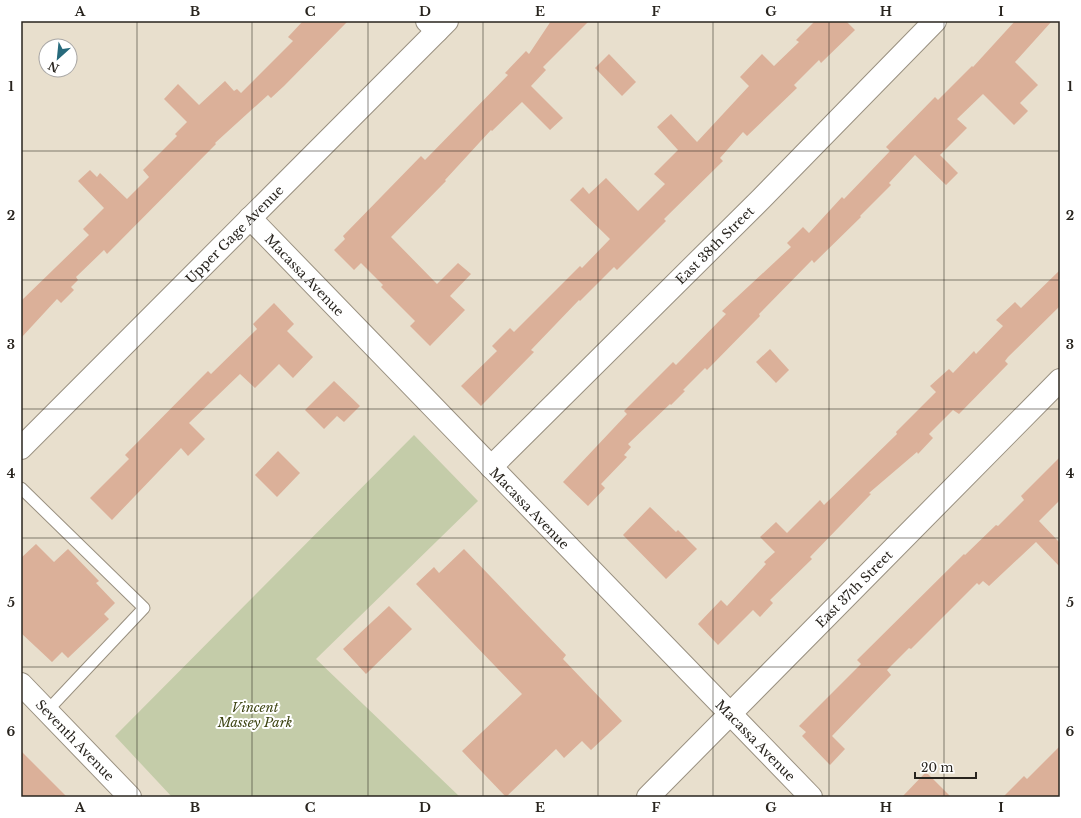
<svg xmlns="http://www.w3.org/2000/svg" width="1081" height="818" viewBox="0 0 1081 818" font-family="'Libre Baskerville',serif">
<rect width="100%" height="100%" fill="#e8dfcd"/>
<!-- green -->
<path fill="#c4cca9" d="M414 435 478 501 316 659 460 797H172L115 736Z"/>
<!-- building -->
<g fill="#dbb099">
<path d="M303 21H348L284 86 271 98 268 95 215 143 216 144 109 252 107 254 104 250 76 277 78 280 71 287 74 290 61 303 57 299 21 338V301L89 235 83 229 104 208 78 181 90 170 97 177 100 173 127 199 149 177 143 170 177 136 175 134 187 122 164 99 178 84 199 105 225 81 234 91 237 89 241 93 293 41 288 37Z"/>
<path d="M551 21H589L543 67 546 70 531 86 563 118 550 130 522 102 492 131 491 130 445 180 446 181 391 237 437 284 458 263 471 274 450 296 465 310 430 346 410 326 415 321 381 287 383 285 361 263 354 270 334 250 345 239 343 236 421 156 425 160 508 75 505 73 526 51 529 54Z"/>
<path d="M815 21H846L855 30 821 63 819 60 794 85 797 88 747 136 743 132 720 158 723 161 664 219 666 221 617 270 614 267 580 301 579 300 531 350 534 352 481 406 461 386 497 351 492 346 510 328 514 332 580 266 582 268 610 239 570 200 583 187 589 194 606 178 638 211 665 184 654 174 678 150 657 127 671 114 697 142 749 86 740 77 762 54 774 66 799 42 796 40Z"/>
<path d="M1015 21H1052L1015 62 1038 85 1020 103 1028 111 1014 125 983 94 957 119 967 128 940 155 958 173 946 185 915 155 889 183 891 185 860 216 861 217 814 263 812 260 759 314 760 316 707 370 705 368 683 390 685 391 671 405 670 404 628 444 631 447 624 455 627 457 601 484 605 488 588 506 563 482 627 414 624 411 673 362 676 365 726 314 722 311 791 247 787 243 803 227 809 233 842 197 844 199 890 151 886 147 935 97 938 100 972 66 973 67Z"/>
<path d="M609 54 636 82 622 96 595 68Z"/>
<path d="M1060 270V306L1008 357 1005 361 1008 364 959 414 953 410 929 434 933 438 918 454 917 452 869 493 871 494 810 557 812 559 770 600 773 603 760 617 753 610 718 645 698 624 721 600 727 606 766 564 764 562 775 552 760 537 776 522 787 533 820 500 824 505 897 434 896 432 936 392 930 386 949 369 953 373 974 351 976 354 1003 326 996 320 1015 302 1021 308Z"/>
<path d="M274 303 294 324 287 331 313 357 293 378 279 364 255 388 240 374 189 423 205 439 188 456 181 448 112 520 90 498 129 459 125 455 199 380 208 371 211 374 257 329 253 324Z"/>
<path d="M770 349 789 370 776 383 756 362Z"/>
<path d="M334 381 360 406 344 422 337 416 324 429 305 410Z"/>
<path d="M278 451 300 473 277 497 255 475Z"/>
<path d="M1060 457V500L1039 521 1060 543V567L1036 542 989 586 983 581 979 585 977 583 911 649 909 648 887 670 891 675 832 736 845 749 830 765 802 736 806 732 799 726 861 664 857 660 964 554 965 555 996 525 998 526 1024 500 1021 496Z"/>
<path d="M650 507 676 532 678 530 697 549 666 579 623 535Z"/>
<path d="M36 544 54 562 68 549 99 581 96 583 115 603 104 614 109 619 68 658 62 652 52 662 21 633V558Z"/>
<path d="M464 549 566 655 563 659 622 721 591 750 582 741 564 758 556 749 506 797 462 751 522 694 416 584 434 567 439 573Z"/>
<path d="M389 606 412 629 366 674 343 649Z"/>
<path d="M1060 746V797H1003L1024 776 1027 779Z"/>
<path d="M21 751 67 797H21Z"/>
<path d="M926 772 951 797H902Z"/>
</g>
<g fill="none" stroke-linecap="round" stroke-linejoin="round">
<!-- service casing -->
<g stroke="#999080" stroke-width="13">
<path id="service" d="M21 488 144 608 47 711"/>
</g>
<!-- minor casing -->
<g stroke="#999080" stroke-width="24">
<g id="minor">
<path d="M427 21 437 31"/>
<path id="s1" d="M250 218C436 412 623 605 811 797"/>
<path id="s2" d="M491 467 761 199 935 21"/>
<path id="s3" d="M21 684 130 797"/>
<path id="s4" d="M648 797 1060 380"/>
</g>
</g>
<!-- secondary casing -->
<g stroke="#999080" stroke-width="24">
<g id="secondary">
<path id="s5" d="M21 448 447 21"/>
</g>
</g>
<!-- service -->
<use href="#service" stroke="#fff" stroke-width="11"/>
<!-- minor -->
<use href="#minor" stroke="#fff" stroke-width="22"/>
<!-- secondary -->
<use href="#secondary" stroke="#fff" stroke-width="22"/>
</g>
<!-- grid -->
<path fill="none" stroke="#28241e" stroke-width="1" stroke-opacity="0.55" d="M137 21V797M252 21V797M368 21V797M483 21V797M598 21V797M713 21V797M829 21V797M944 21V797M21 151H1060M21 280H1060M21 409H1060M21 538H1060M21 667H1060"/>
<g text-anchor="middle" stroke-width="4" stroke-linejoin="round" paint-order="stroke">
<!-- street labels -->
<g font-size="13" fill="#28241e" stroke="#fff">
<text dy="5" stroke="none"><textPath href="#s5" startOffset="302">Upper Gage Avenue</textPath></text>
<text dy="5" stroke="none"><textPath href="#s2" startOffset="315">East 38th Street</textPath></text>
<text dy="5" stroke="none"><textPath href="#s1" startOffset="79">Macassa Avenue</textPath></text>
<text dy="5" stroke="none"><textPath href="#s1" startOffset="403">Macassa Avenue</textPath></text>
<text dy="5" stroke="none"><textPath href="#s4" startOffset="293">East 37th Street</textPath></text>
<text dy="5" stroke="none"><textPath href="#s3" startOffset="78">Seventh Avenue</textPath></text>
<text dy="5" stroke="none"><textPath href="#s1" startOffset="727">Macassa Avenue</textPath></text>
</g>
<!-- park labels -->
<g font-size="13" font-style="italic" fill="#3d4412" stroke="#fff">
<text x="255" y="712">Vincent<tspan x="255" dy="15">Massey Park</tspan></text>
</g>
</g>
<!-- border -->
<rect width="1081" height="818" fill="none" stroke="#ffffff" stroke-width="44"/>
<!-- north arrow -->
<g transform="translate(58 58) rotate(207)"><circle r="19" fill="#ffffff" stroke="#a9a7a5"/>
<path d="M0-3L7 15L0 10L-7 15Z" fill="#276a7c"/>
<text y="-6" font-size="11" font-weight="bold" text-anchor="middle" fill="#28241e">N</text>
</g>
<!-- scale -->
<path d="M915 772v6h61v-6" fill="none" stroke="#28241e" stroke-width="2"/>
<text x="921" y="772" font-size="12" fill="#28241e" stroke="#ffffff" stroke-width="3" paint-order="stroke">20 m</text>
<rect x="22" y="22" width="1037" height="774" fill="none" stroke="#28241e" stroke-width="1.5"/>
<g font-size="13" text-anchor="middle" font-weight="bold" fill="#28241e">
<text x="80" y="16">A</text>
<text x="195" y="16">B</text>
<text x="310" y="16">C</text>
<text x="425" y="16">D</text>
<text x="540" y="16">E</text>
<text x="656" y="16">F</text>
<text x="771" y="16">G</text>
<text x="886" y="16">H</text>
<text x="1001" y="16">I</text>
<text x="11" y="91">1</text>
<text x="1070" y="91">1</text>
<text x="11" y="220">2</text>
<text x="1070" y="220">2</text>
<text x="11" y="349">3</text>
<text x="1070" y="349">3</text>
<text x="11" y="478">4</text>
<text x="1070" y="478">4</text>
<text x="11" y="607">5</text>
<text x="1070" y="607">5</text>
<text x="11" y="736">6</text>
<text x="1070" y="736">6</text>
<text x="80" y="812">A</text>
<text x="195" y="812">B</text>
<text x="310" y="812">C</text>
<text x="425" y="812">D</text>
<text x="540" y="812">E</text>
<text x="656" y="812">F</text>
<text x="771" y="812">G</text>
<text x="886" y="812">H</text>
<text x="1001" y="812">I</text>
</g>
</svg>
